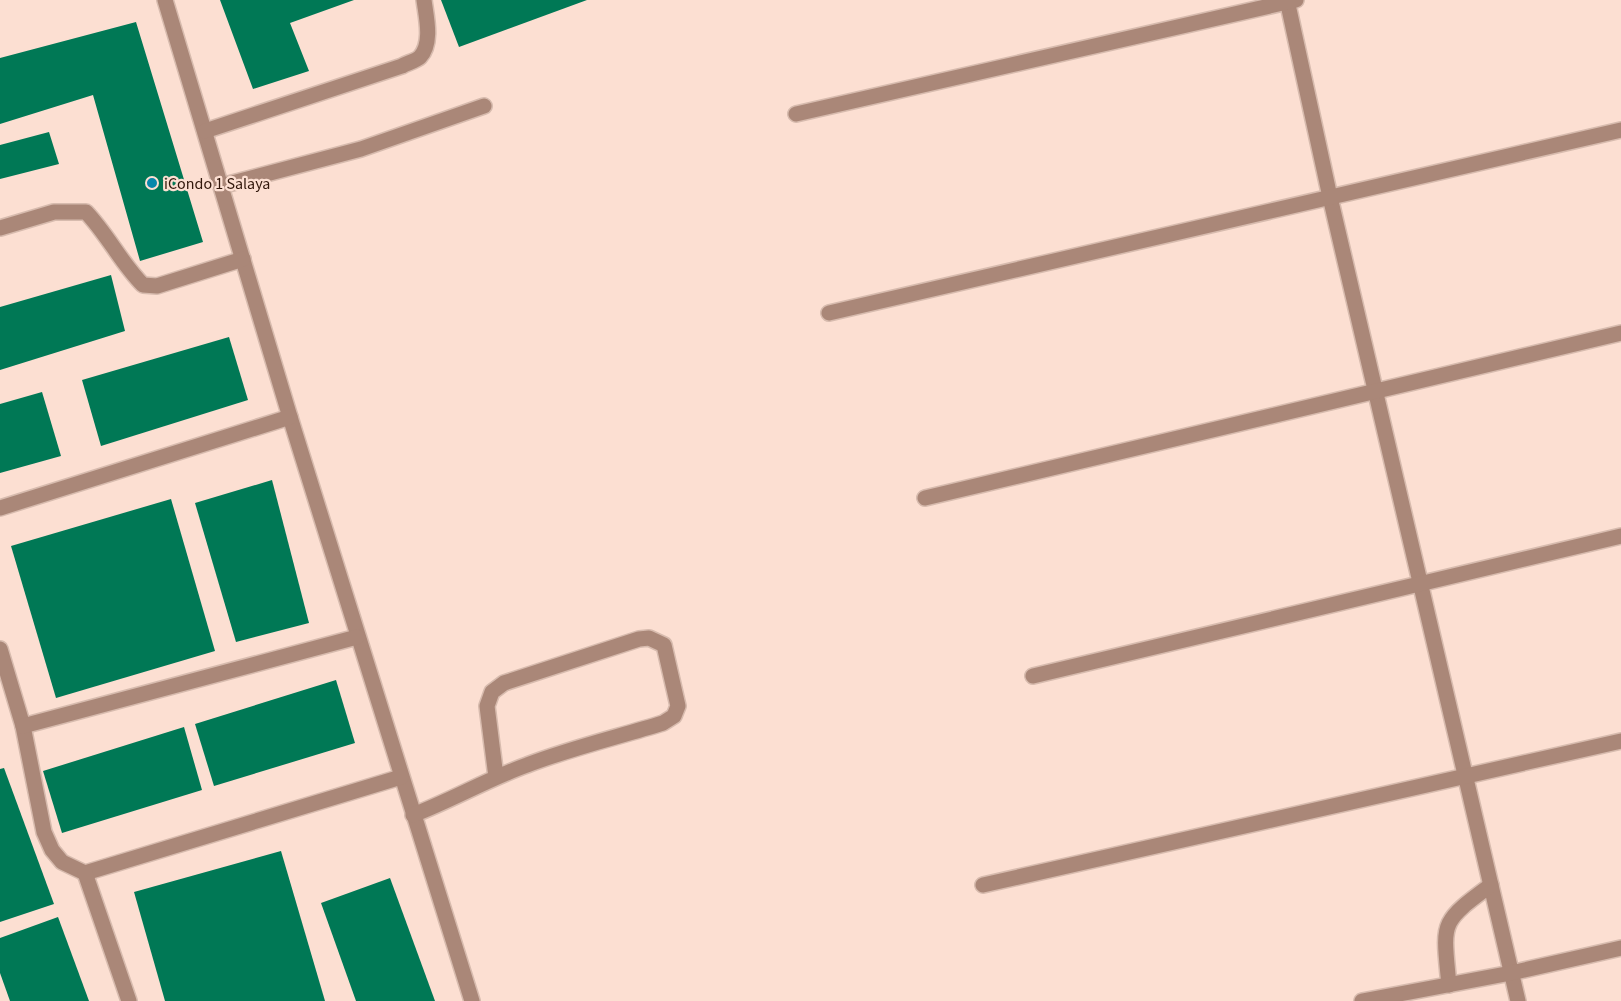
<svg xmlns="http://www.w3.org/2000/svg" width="1621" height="1001" viewBox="0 0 1621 1001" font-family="'Source Sans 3',sans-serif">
<rect width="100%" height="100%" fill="#fcdfd2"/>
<!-- building -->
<g fill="#007855">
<path d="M220 0H354L290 23 309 71 253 89Z"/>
<path d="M441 0H587L459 47Z"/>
<path d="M136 22 203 242 140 261 93 95 0 124V58Z"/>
<path d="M49 132 59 164 0 179V145Z"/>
<path d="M111 275 125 331 0 370V307Z"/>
<path d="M229 337 248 400 101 446 82 380Z"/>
<path d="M42 392 61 456 0 473V404Z"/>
<path d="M272 480 309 623 236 642 195 503Z"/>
<path d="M171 499 215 651 56 698 11 546Z"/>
<path d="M336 680 355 743 214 786 195 724Z"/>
<path d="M184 727 202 790 62 833 43 771Z"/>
<path d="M4 768 54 904 0 922V769Z"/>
<path d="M281 851 325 1001H165L134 892Z"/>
<path d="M390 878 435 1001H356L321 903Z"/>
<path d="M58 917 89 1001H10L0 973V938Z"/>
</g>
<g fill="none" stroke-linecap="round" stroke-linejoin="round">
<!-- minor casing -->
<g stroke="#d7bbae" stroke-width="18">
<g id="minor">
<path d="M165 0 290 417 472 1001"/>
<path d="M1287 0 1330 197 1518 1001"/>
<path d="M796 114 1296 0"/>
<path d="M205 131 402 66C407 63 416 61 420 57 433 43 426 16 424 0"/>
<path d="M221 186 361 149 484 106"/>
<path d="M0 228 54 212H86C108 235 121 263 143 285L157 286 243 259"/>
<path d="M829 313 1621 130"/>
<path d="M925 498 1621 333"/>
<path d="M0 508 290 417"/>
<path d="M0 649 23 726 44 832 52 850 62 862 85 873 401 777"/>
<path d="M1033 676 1621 536"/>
<path d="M23 726 357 637"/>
<path d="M413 815C452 800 488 779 527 765 571 748 618 737 663 723L674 716 678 706 664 645 649 638 639 639 504 683 492 692 487 706 496 777"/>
<path d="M85 873 129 1001"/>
<path d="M983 885 1621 741"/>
<path d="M1449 985C1443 922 1439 923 1491 885"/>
<path d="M1362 1001 1511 973 1621 948"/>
</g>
</g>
<!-- minor -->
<use href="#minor" stroke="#aa8778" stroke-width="15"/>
</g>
<!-- markers -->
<circle fill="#0787aa" stroke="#fcdfd2" stroke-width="2" cx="152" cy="183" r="6"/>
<g text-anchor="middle" stroke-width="4.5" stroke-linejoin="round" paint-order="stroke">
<!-- poi labels -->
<g font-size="16" fill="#31170b" stroke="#fcdfd2" text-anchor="start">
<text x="164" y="189">iCondo 1 Salaya</text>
</g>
</g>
</svg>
